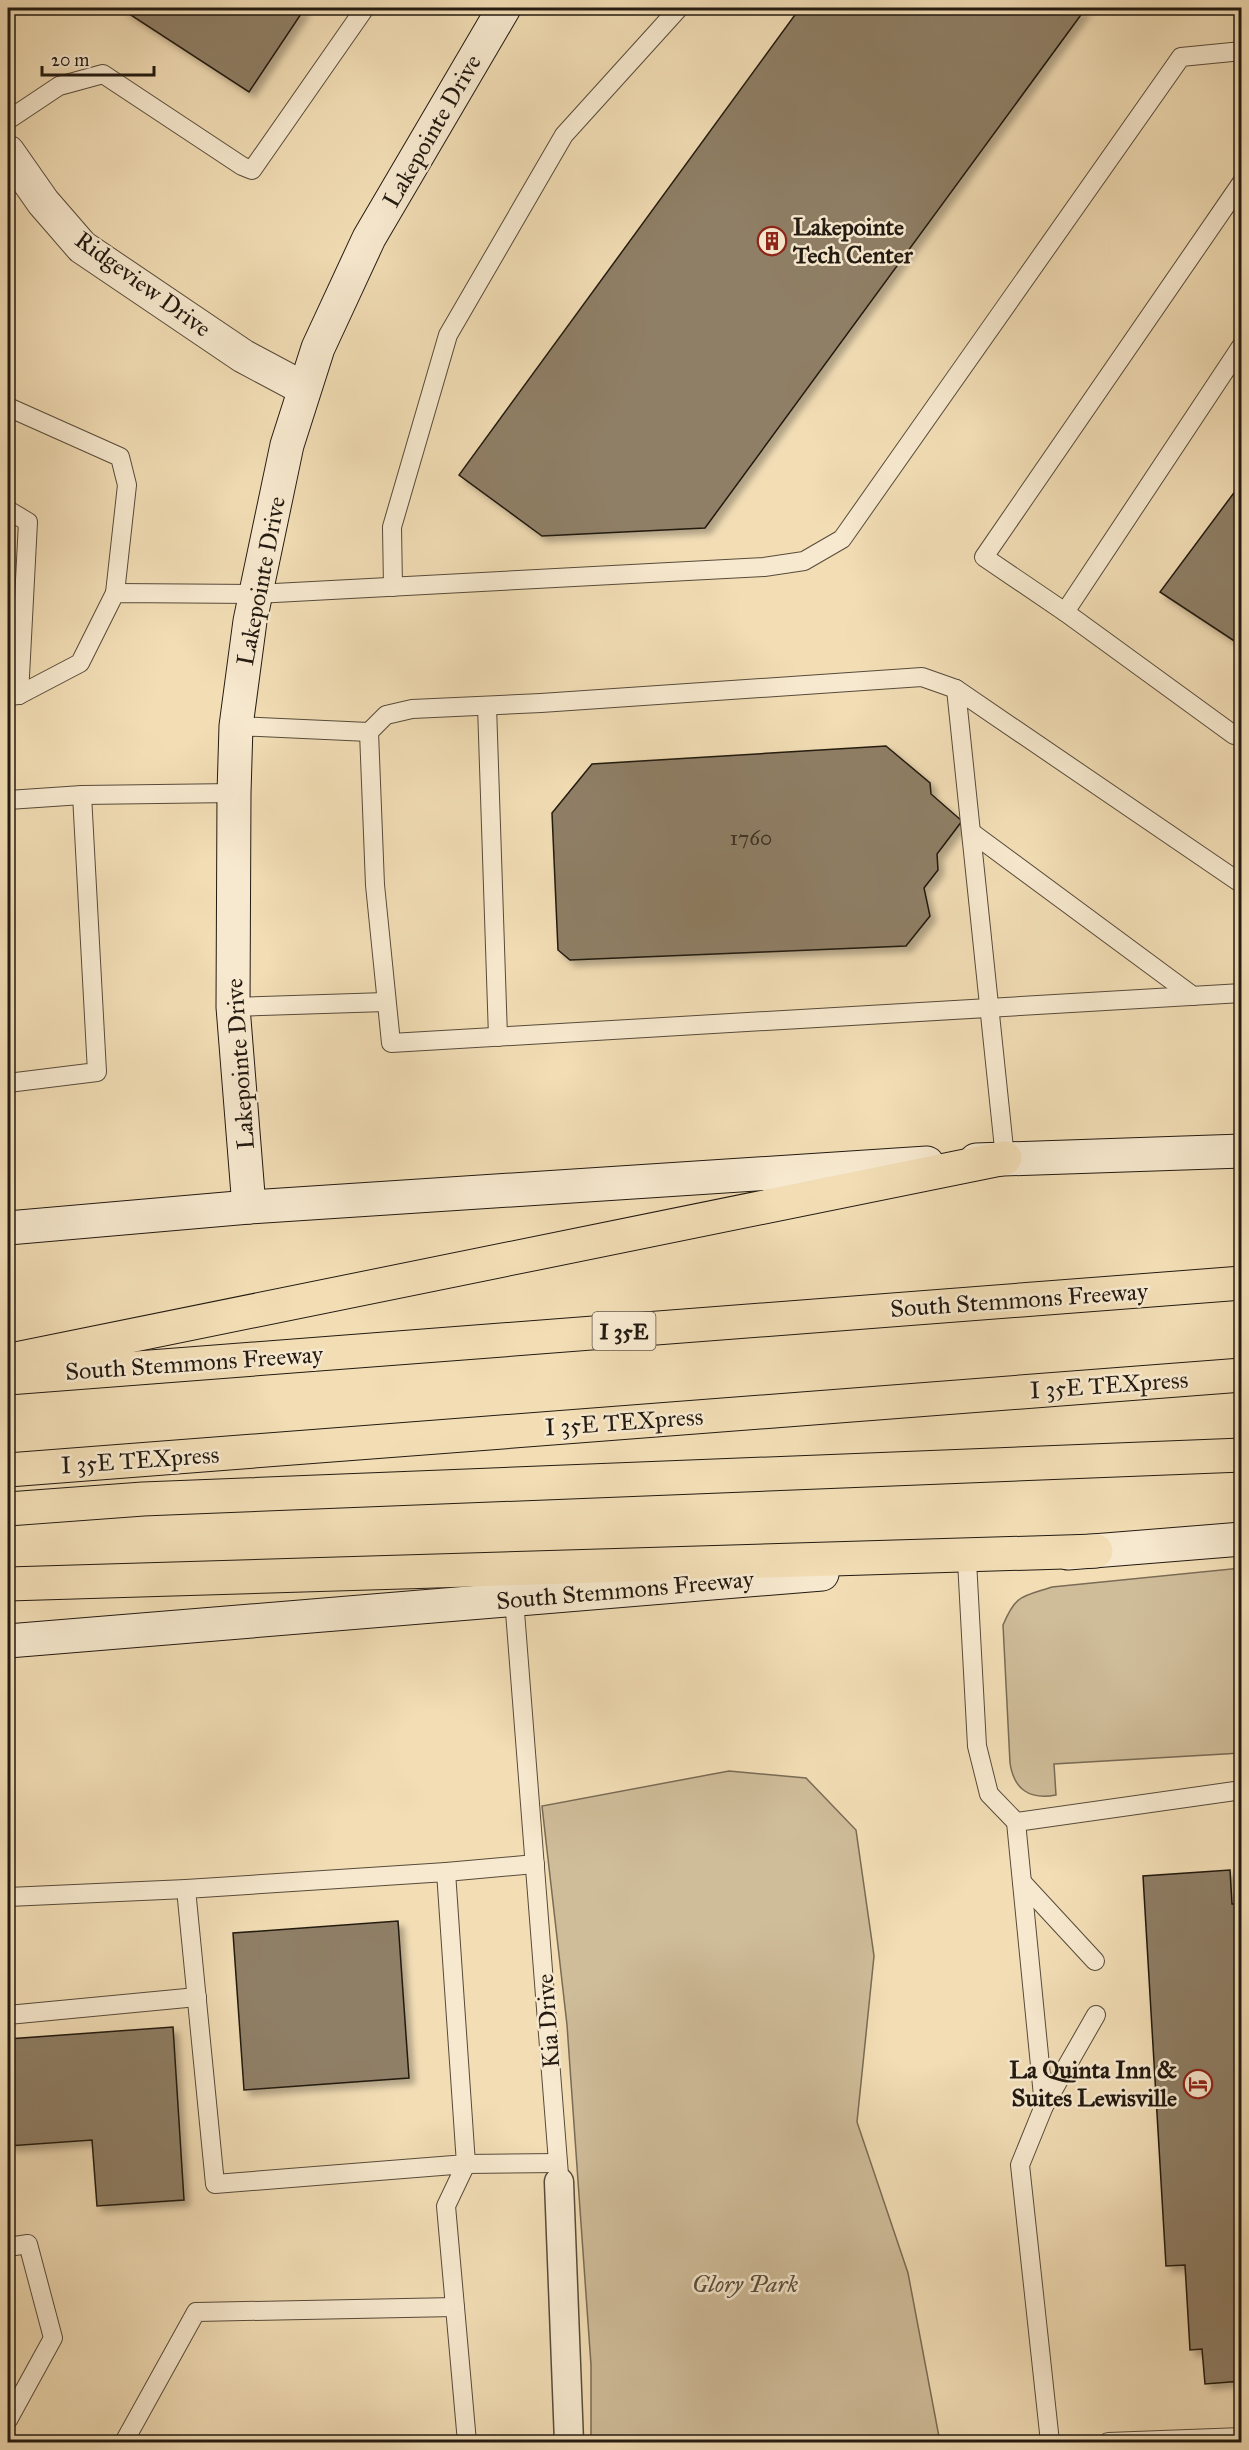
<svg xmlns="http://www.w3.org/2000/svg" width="1249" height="2450" viewBox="0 0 1249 2450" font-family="'IM FELL Great Primer',serif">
<defs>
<filter id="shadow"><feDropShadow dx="5.5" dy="5.5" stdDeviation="3" flood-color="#0004"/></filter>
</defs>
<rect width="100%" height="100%" fill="#f2ddb5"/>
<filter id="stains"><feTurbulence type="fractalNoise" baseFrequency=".00333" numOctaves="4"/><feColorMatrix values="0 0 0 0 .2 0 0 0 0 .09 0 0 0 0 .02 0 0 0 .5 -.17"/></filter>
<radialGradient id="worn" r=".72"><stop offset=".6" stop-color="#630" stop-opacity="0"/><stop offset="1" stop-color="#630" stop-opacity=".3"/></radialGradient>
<!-- green -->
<g fill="#cfbc99" stroke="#796b55" stroke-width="1.5">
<path d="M1241 1568V1753L1054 1764 1056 1795C1030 1800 1014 1790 1010 1763L1003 1625C1016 1594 1022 1597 1052 1587Z"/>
<path d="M729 1771 806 1778 856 1830 874 1956 857 2122 908 2273 940 2442H591V2365L567 2025 542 1806Z"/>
</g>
<!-- building -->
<g fill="#8f7f66" stroke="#231a11" stroke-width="1.5" filter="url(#shadow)">
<path d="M120 8H305L249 92Z"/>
<path d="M800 8H1086L705 528 542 536 459 475Z"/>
<path d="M1242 482V646L1160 592Z"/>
<path d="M886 746 930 783 931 794 962 821 937 854 938 870 924 888 930 916 906 946 570 960 558 950 552 813 592 764Z"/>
<path d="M1230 1870 1232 1904H1242V2381L1205 2384 1202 2349 1190 2350 1185 2265 1166 2266 1143 1876Z"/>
<path d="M398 1921 409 2078 244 2090 233 1933Z"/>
<path d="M173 2027 184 2200 97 2206 92 2140 8 2146V2039Z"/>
</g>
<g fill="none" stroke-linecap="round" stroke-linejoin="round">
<!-- service casing -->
<g stroke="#574b3a" stroke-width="20">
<g id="service">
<path d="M8 120 59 86 103 74 242 166 252 170 365 8"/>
<path d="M1242 182 984 557 1065 612 1234 735 1242 734"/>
<path d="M8 407 120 457 127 485 115 593"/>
<path d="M8 510 28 522 19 695"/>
<path d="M393 587 392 527 448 335 564 135 679 8"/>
<path d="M1065 612 1242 345"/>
<path d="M956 689 1005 1158"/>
<path d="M8 696 19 695 80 663 115 593 256 594 764 567 804 561 842 539 1181 57 1242 51"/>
<path d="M487 706 498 1037"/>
<path d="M236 726 369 732"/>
<path d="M8 800 82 795 234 793"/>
<path d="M971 832 1193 996"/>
<path d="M1242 884 956 689 922 677 541 703 412 709 386 715 369 732 375 885 391 1043 1242 993"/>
<path d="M233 1007 386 1002"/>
<path d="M8 1083 97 1072 82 795"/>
<path d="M967 1561 977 1746 989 1794 1016 1822 1242 1790"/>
<path d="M514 1599 559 2175"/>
<path d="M1016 1822 1044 2106 1020 2165 1050 2442"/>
<path d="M446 1872 535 1864"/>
<path d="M1022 1882 1095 1961"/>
<path d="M8 1897 186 1889"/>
<path d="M8 2015 197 1997"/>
<path d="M1044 2106 1096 2015"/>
<path d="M8 2247 28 2244 53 2338 8 2420"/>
<path d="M124 2442 196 2312 455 2307"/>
<path d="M467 2442 446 2206 466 2164 215 2184 186 1889 446 1872 466 2164 558 2163"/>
<path d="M1108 2442 1242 2437"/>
</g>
</g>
<!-- pedestrian casing -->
<g stroke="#574b3a" stroke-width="31">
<path id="pedestrian" d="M559 2182 569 2442"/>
</g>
<!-- minor casing -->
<g stroke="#574b3a" stroke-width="35">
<path id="minor" d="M8 152 43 202 82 247 243 356 303 388"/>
</g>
<!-- secondary casing -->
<g stroke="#231a11" stroke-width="35">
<g id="secondary">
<path d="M976 1160 1242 1151"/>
<path d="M249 1207 233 1007 234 793 236 726 250 621 287 445 318 348 369 238 504 8"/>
<path d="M8 1228 249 1207 927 1163"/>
<path d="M1068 1553 1242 1539"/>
<path d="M8 1641 822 1574"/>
</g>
</g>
<!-- motorway casing -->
<g stroke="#231a11" stroke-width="35">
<g id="motorway">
<path d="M16 1359 1005 1158"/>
<path d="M8 1378 1242 1283"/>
<path d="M8 1470 1242 1375"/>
<path d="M8 1509 143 1499 1242 1455"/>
<path d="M8 1584 1096 1551"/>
</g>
</g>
<!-- service -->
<use href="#service" stroke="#f7e9cf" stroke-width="18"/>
<!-- pedestrian -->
<use href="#pedestrian" stroke="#f7e9cf" stroke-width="28"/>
<!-- minor -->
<use href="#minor" stroke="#f7e9cf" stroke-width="33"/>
<!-- secondary -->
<use href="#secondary" stroke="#f7e9cf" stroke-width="33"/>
<!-- motorway -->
<use href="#motorway" stroke="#f2ddb5" stroke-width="33"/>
</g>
<!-- icons -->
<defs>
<g id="building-ring" transform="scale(1.5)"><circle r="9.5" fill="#f7e9cf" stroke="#8f2418" stroke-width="1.5"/><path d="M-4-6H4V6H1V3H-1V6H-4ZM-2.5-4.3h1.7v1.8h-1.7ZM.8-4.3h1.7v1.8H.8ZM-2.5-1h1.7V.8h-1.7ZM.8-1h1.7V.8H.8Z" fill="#8f2418"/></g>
<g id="hotel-ring" transform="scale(1.5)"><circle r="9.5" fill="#f7e9cf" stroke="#8f2418" stroke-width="1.5"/><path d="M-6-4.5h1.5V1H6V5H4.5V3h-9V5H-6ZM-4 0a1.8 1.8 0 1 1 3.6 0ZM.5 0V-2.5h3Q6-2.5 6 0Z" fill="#8f2418"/></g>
</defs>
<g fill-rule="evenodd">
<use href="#building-ring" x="772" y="241"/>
<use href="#hotel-ring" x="1198" y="2084"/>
</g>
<g text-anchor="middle" stroke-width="5" stroke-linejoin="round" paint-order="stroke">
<!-- number labels -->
<g font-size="21" fill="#3e3326">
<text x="751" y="845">1760</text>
</g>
<!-- shield labels -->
<rect fill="#f7e9cf" stroke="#63584a" stroke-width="1.5" x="592.5" y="1312" width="63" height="38" rx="4.5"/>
<g font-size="22" font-weight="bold" fill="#231a11">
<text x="624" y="1339">I 35E</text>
</g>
<!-- street labels -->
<g font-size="24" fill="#231a11" stroke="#f7e9cf">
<text transform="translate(432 131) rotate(-60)" y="8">Lakepointe Drive</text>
<text transform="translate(143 284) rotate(36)" y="8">Ridgeview Drive</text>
<text transform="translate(261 581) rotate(-79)" y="8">Lakepointe Drive</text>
<text transform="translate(240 1064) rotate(-94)" y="8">Lakepointe Drive</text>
<text transform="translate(1019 1300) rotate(-4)" y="8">South Stemmons Freeway</text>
<text transform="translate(194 1363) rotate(-4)" y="8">South Stemmons Freeway</text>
<text transform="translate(1109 1385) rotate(-4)" y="8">I 35E TEXpress</text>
<text transform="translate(624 1422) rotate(-4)" y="8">I 35E TEXpress</text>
<text transform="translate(140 1460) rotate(-4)" y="8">I 35E TEXpress</text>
<text transform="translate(625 1590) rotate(-5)" y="8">South Stemmons Freeway</text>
<text transform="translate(548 2021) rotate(-94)" y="8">Kia Drive</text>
</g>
<!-- poi labels -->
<g font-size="24" font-weight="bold" fill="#231a11" stroke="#f7e9cf" text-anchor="start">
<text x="793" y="235">Lakepointe<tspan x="793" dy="28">Tech Center</tspan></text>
<text x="1177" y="2078" text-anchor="end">La Quinta Inn &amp;<tspan x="1177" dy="28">Suites Lewisville</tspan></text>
</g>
<!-- park labels -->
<g font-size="24" font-style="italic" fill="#574b3a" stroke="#f7e9cf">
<text x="745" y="2292">Glory Park</text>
</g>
</g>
<!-- margin -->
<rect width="1249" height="2450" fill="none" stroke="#f2ddb5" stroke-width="30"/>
<rect x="9" y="9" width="1231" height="2432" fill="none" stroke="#231a11" stroke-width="3"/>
<rect x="15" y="15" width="1219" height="2420" fill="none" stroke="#231a11" stroke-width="1.5"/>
<!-- scale -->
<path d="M42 66v9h112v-9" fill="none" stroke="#231a11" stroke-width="3"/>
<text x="51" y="66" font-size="18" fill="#231a11" stroke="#f7e9cf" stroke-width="4.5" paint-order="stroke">20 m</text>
<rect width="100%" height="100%" filter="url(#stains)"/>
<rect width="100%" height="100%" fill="url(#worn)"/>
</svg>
